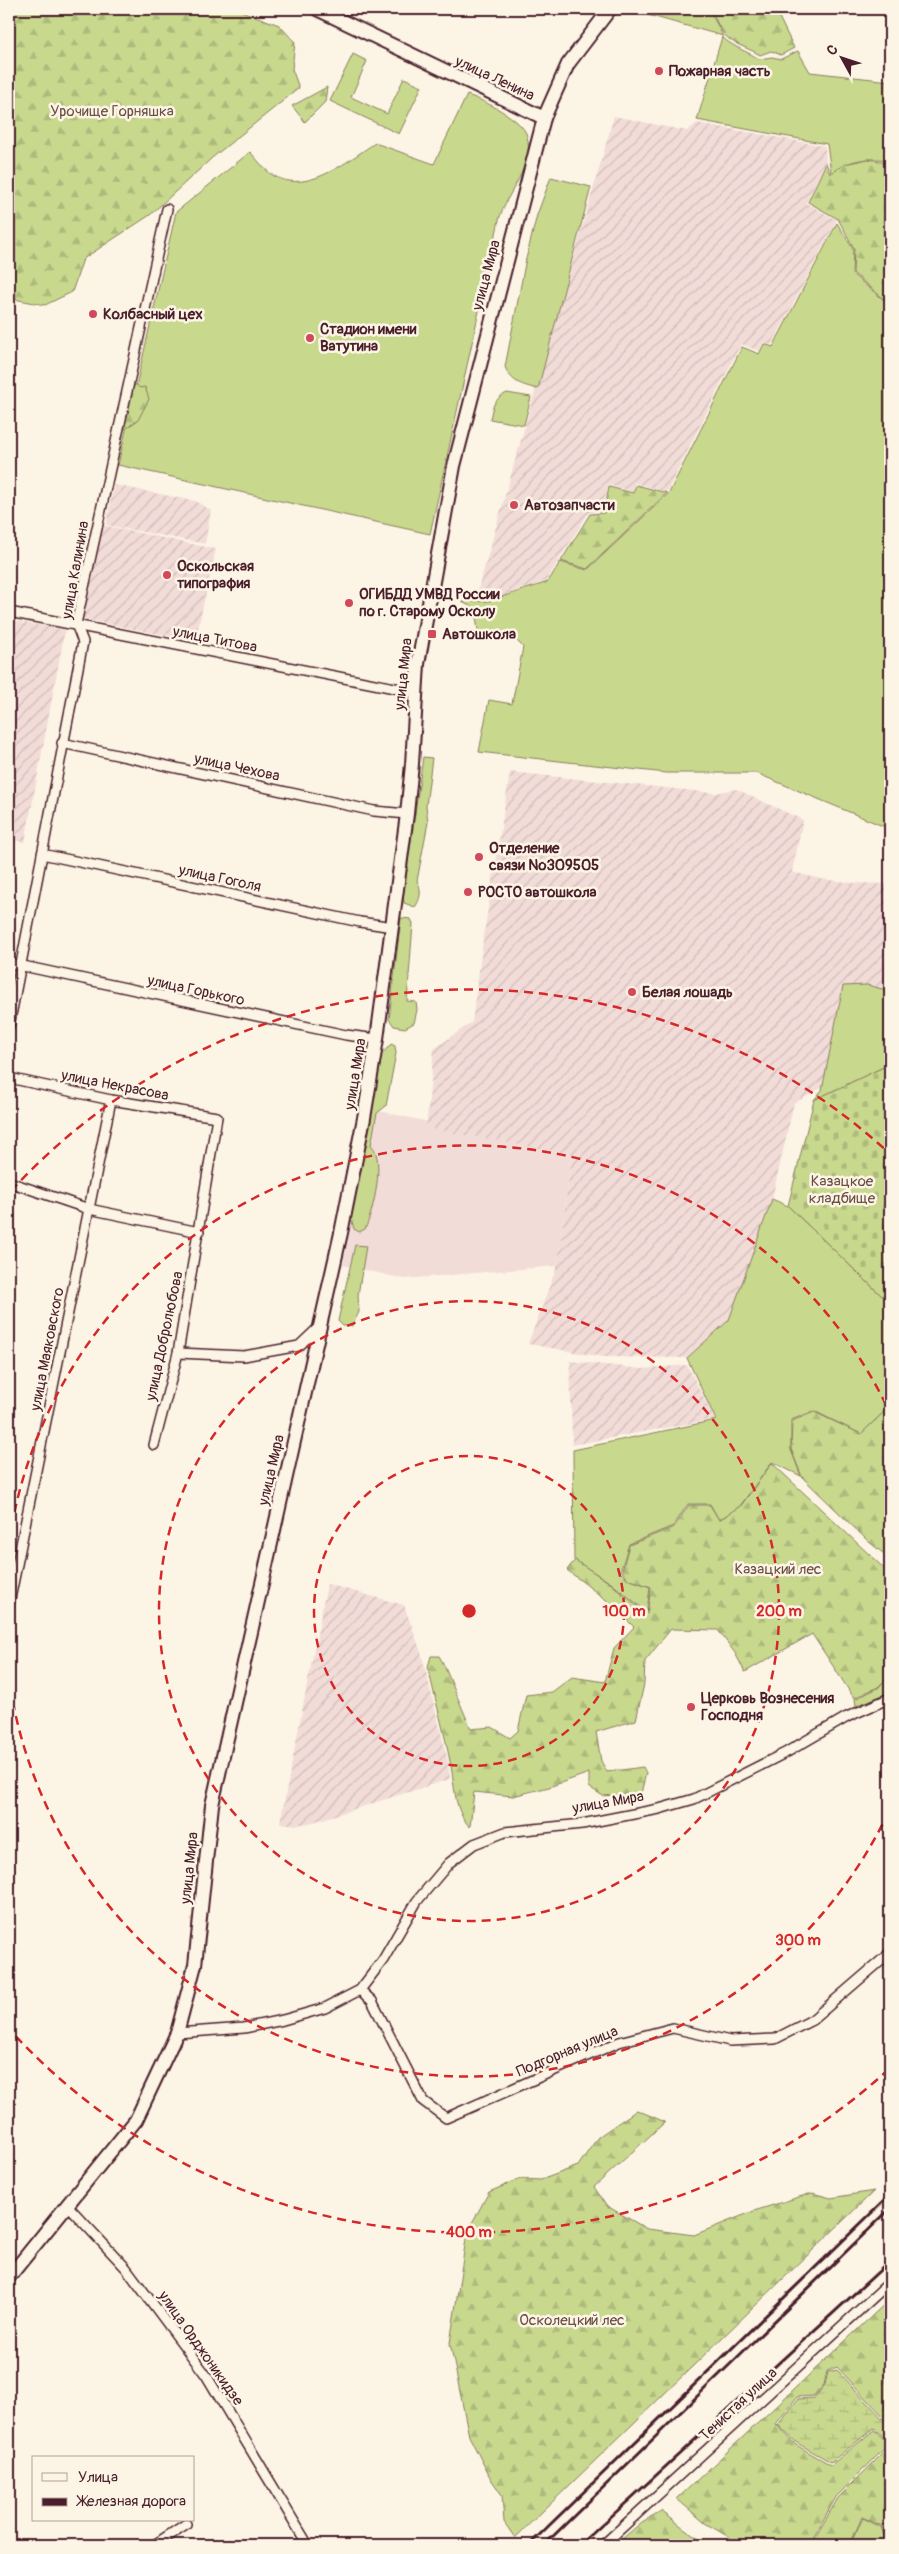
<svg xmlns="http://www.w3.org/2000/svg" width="899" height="2554" viewBox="0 0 899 2554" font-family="Pangolin,sans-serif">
<defs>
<pattern id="industrial-furrows" width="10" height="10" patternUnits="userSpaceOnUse" patternTransform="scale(1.25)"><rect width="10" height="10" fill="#f2dcd8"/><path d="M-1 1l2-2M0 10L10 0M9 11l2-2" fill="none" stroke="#d1bcba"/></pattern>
<pattern id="forest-firs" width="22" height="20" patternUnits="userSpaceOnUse" patternTransform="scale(1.25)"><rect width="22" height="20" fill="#c8d98e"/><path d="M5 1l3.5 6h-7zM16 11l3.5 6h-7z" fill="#adba7b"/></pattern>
<pattern id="wetland-marsh" width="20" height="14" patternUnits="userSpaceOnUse" patternTransform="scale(1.25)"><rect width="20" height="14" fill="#c8d98e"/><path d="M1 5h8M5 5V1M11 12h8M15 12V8" fill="none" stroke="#adba7b"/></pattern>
<pattern id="cemetery-stones" width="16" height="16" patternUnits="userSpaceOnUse" patternTransform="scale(1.25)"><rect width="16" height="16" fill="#c8d98e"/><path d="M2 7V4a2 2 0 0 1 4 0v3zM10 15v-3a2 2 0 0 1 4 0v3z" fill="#adba7b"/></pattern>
</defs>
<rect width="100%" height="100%" fill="#fcf5e5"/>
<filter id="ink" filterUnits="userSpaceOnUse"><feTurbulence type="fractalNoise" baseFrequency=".02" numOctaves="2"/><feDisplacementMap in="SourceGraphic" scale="10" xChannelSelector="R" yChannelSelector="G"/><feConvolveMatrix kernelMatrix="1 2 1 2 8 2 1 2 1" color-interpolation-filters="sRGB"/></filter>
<g filter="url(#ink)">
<!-- built -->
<path fill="#f2dcd8" d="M375 1110 572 1154 557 1266 404 1279 343 1265Z"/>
<!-- industrial -->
<g fill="url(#industrial-furrows)">
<path d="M614 116 687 131 697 123 825 146 826 162 806 203 837 220 772 345 763 343 759 351 741 344 667 492 635 483 633 492 608 485 603 512H589L546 581 497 598 475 600Z"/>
<path d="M114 485 195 501 211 510 205 544 106 525Z"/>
<path d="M97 524 216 549 195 641 78 618Z"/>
<path d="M9 620 65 630 25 842 9 840Z"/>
<path d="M510 772 715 793 736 789 803 820 792 872 821 879 856 883 890 884V996L827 1085 794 1103 772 1199 729 1320 687 1358 602 1357 528 1344 557 1266 572 1154 426 1128 434 1049 472 1022 484 933Z"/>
<path d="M570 1361 643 1369 687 1365 715 1419 572 1445Z"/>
<path d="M327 1584 404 1605 421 1652 448 1761 450 1779 310 1823 296 1825 280 1823Z"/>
</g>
<!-- grass -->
<g fill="#c8d98e" stroke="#897c5c">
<path d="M709 9 723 36 630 10 631 9Z"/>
<path d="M722 37C734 48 747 51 759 59L772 57 781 59 798 51 810 72 890 81V164L887 160C865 157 849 160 831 173L827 144 697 120Z"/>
<path d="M353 54 367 61 351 97 387 114 404 78 422 86 399 134 330 101Z"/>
<path d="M467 95C483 100 523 119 527 136 535 166 506 192 499 220 476 325 453 429 430 534L118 465 176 212 250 152C257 159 264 169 271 174 306 197 347 161 375 143L434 164Z"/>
<path d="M551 177 591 187 538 389C522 385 512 383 505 367L526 259 537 215Z"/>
<path d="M837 223 853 249 852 274 890 305V829L756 773H666L479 752 489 700 512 704 523 647 512 636 478 631 475 609 462 602 489 601 548 582 560 562 587 570 669 493 742 347 759 354 764 344 773 347Z"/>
<path d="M507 393 531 397 524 425 490 419C493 405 494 399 507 393Z"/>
<path d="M423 757 432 758 426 806 428 822 417 881C422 889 421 899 415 907L404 903 403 897Z"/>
<path d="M401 918 411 919 413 924 407 1001 416 1002 417 1010 414 1023 405 1028 394 1026 389 1019Z"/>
<path d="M867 985 890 991V1064L814 1100 822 1090 843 986Z"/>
<path d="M391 1044 395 1046 396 1053 386 1106 377 1113 371 1145C386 1158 373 1213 365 1229L359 1232 354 1229 351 1218 381 1055Z"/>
<path d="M772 1199 788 1206 882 1296 890 1291V1409H887L861 1434 814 1411 791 1420V1450L801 1476 772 1462 740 1506 719 1520 710 1504H688L673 1526 629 1544 620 1572 628 1579 650 1587 647 1612 611 1583 574 1560 573 1450 716 1420 687 1358 729 1320Z"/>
<path d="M355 1245 366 1246 358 1295 359 1312 352 1326H343L338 1321Z"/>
<path d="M890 1675V1692L856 1706 855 1699 878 1688Z"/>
<path d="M863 2518 881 2527 887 2545H859L852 2540Z"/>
</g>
<!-- forest -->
<g fill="url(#forest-firs)" stroke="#897c5c">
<path d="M9 9H236L279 25 295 42 292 69 299 88 213 157 150 215 83 259 72 292 45 305 9 298Z"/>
<path d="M711 9H775L794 48 781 55 771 51 760 55C751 49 741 47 732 41 721 35 716 20 711 9Z"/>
<path d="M327 87 325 102 305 122 292 106Z"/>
<path d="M868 159 886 162 890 167V304L853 273 854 248 838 219 808 202 826 163 830 174 845 164Z"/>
<path d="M135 384 140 388 145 387 149 399 138 420 122 431 125 409Z"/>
<path d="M636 485 667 493 587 569 561 561 590 514 604 513 609 487 633 493Z"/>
<path d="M887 1409H890L889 1558 868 1541 802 1477 791 1449 792 1421 814 1412 861 1434Z"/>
<path d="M772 1463 890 1574V1675L878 1687 854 1698 812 1634 745 1672 735 1653 718 1630 671 1629 645 1661 644 1684 636 1720 596 1732 601 1761 607 1772 643 1767 646 1773 641 1793 603 1796 589 1787V1773L549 1787 513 1796 474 1792 470 1827C454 1811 455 1787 451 1766 445 1733 435 1700 428 1667L431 1656H439L443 1663 471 1729 492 1727 510 1738 518 1731 526 1695 552 1692 572 1677 605 1682 614 1648 634 1627 609 1602 567 1570 575 1560 610 1583 647 1614 651 1587 628 1579 622 1571 629 1545 674 1527 689 1505H710L719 1520 740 1507Z"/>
<path d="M637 2110 665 2122 594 2187 607 2206 647 2229 694 2235 754 2211 812 2193 831 2198 874 2191 515 2538 504 2522 502 2495 491 2479 469 2436 450 2343 467 2232 489 2192 520 2179 541 2180 578 2166 598 2137Z"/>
<path d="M890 2299V2419L884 2417 837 2367 827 2371 824 2385 814 2396 797 2397 776 2424 796 2445 831 2465 874 2430 889 2444 836 2497 811 2542 806 2545H735L734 2540 705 2523 677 2499Z"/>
<path d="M890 2446V2545H888L882 2526 862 2517 852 2540 858 2545H809L812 2543 838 2498Z"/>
<path d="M661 2511 707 2545H615L642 2522Z"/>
</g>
<!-- wetland -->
<path fill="url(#wetland-marsh)" stroke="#897c5c" d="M837 2370 883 2419 890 2421V2443L874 2428 831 2462 797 2443 778 2425 798 2399 814 2398 825 2385 828 2372Z"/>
<!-- cemetery -->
<path fill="url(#cemetery-stones)" stroke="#897c5c" d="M890 1064V1291L882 1296 788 1206 814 1100Z"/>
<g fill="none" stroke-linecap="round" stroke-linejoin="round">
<!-- street casing -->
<g stroke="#4a1f2b" stroke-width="12">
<g id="street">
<path d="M9 612 415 692"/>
<path d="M62 743 374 811 407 814"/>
<path d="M42 854 360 922 393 927"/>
<path d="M9 963 346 1035 377 1039"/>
<path d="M9 1026 83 642 76 624 167 209"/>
<path d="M9 1078 111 1100 217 1117 178 1353 154 1445"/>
<path d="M9 1182 89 1209 199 1232"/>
<path d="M178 1353 244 1356 299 1346 319 1327"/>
<path d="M9 1604 111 1100"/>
<path d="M360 1990 372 2001 423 2101 446 2118 619 2042 673 2028 730 2041 775 2039 812 2020 890 1953"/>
<path d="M177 2033 244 2028 283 2020 325 2008 360 1990 383 1960 417 1901 449 1863 474 1844 505 1832 582 1824 659 1809 694 1799 787 1752 847 1717 890 1698"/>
<path d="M68 2206 126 2268 206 2375 308 2545"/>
<path d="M154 2545 186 2524"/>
<path d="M603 2545 890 2282"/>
</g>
</g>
<!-- secondary casing -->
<g stroke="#4a1f2b" stroke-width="16">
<g id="secondary">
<path d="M317 9 544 118"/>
<path d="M9 2277 136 2120 177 2033 195 1965 212 1805 341 1233 364 1118 377 1039 407 814 412 764 418 664 454 466 544 118 568 64 610 9"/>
</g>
</g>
<!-- street -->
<use href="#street" stroke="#fcf5e5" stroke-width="9"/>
<!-- secondary -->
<use href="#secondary" stroke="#fcf5e5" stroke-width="12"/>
<!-- rail -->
<g stroke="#4a1f2b" stroke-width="3">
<path d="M529 2545 890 2195"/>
<path d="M544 2545 890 2209"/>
<path d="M580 2545 890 2261"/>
</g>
</g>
</g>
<!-- distance rings -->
<g fill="none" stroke="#d62828" stroke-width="2.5" stroke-dasharray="9 6">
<circle cx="469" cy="1611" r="155"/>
<circle cx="469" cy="1611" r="310"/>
<path d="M889 1811A465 465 0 0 1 9 1680M9 1542A465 465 0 0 1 889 1411"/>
<path d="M889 2069A621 621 0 0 1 11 2031M11 1191A621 621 0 0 1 889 1153"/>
</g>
<!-- markers -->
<g fill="#d1495b" stroke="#fcf5e5" stroke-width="2">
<circle cx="659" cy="71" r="5"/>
<circle cx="93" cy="314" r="5"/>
<circle cx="310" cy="338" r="5"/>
<circle cx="514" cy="505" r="5"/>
<circle cx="167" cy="575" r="5"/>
<circle cx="349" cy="603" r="5"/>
<rect x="427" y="629" width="10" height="10" rx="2.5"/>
<circle cx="479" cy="857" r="5"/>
<circle cx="468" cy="892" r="5"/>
<circle cx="632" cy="992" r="5"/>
<circle cx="691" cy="1707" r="5"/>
</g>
<g text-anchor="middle" stroke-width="5" stroke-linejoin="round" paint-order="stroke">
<!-- poi labels -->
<g font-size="15" font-weight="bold" fill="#4a1f2b" stroke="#fcf5e5" text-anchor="start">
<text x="669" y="76">Пожарная часть</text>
<text x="103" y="319">Колбасный цех</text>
<text x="320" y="334">Стадион имени<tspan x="320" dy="17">Ватутина</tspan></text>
<text x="524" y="510">Автозапчасти</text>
<text x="177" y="571">Оскольская<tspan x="177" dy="17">типография</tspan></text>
<text x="359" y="599">ОГИБДД УМВД России<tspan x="359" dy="17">по г. Старому Осколу</tspan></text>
<text x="442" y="639">Автошкола</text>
<text x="489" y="853">Отделение<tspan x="489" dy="17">связи №309505</tspan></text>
<text x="478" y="897">РОСТО автошкола</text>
<text x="642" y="997">Белая лошадь</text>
<text x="701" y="1703">Церковь Вознесения<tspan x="701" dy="17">Господня</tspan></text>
</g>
<!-- street labels -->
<g font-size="15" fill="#4a1f2b" stroke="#fcf5e5">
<text transform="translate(495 78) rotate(25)" y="5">улица Ленина</text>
<text transform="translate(486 275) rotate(-75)" y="5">улица Мира</text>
<text transform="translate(75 570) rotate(-80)" y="5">улица Калинина</text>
<text transform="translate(215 639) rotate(11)" y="5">улица Титова</text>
<text transform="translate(403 674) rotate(-84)" y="5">улица Мира</text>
<text transform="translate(237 767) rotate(12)" y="5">улица Чехова</text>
<text transform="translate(220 878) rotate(12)" y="5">улица Гоголя</text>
<text transform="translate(196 990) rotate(12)" y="5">улица Горького</text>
<text transform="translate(355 1074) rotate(-81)" y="5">улица Мира</text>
<text transform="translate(115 1085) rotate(11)" y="5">улица Некрасова</text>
<text transform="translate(164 1336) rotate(-78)" y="5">улица Добролюбова</text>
<text transform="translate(47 1349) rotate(-79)" y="5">улица Маяковского</text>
<text transform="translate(271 1470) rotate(-77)" y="5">улица Мира</text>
<text transform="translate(608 1802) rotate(-10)" y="5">улица Мира</text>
<text transform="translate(189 1868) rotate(-84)" y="5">улица Мира</text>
<text transform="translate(567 2051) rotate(-23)" y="5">Подгорная улица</text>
<text transform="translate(201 2348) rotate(55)" y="5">улица Орджоникидзе</text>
<text transform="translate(738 2404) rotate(-43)" y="5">Тенистая улица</text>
</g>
<!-- park labels -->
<g font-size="15" fill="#6a4e44" stroke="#fcf5e5">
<text x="112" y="116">Урочище Горняшка</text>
<text x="842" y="1186">Казацкое<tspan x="842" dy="17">кладбище</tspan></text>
<text x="778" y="1574">Казацкий лес</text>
<text x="572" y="2325">Осколецкий лес</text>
</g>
</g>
<circle cx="469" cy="1611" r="8" fill="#d62828" stroke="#fcf5e5" stroke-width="2.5"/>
<g font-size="15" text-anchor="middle" font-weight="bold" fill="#d62828" stroke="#fcf5e5" stroke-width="5" stroke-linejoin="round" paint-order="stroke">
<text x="624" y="1616">100 m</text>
<text x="779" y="1616">200 m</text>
<text x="798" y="1945">300 m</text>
<text x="469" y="2237">400 m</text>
</g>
<!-- margin -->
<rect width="899" height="2554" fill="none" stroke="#fcf5e5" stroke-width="30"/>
<rect x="15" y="15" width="869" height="2524" fill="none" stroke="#4a1f2b" stroke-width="2" filter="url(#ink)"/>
<!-- legend -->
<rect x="32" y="2456" width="162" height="65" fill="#fcf5e5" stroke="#b59f9b"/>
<rect x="42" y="2473" width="25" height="8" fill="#fcf5e5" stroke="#b59f9b"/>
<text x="78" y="2482" font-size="15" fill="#4a1f2b">Улица</text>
<rect x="42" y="2498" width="25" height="8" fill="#4a1f2b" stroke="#b59f9b"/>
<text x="78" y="2506" font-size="15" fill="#4a1f2b">Железная дорога</text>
<!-- north arrow -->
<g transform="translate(842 58) rotate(310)" stroke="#fcf5e5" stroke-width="4" paint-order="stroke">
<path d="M0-4L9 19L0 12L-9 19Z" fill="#4a1f2b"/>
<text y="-8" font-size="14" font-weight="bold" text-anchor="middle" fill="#4a1f2b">С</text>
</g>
</svg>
